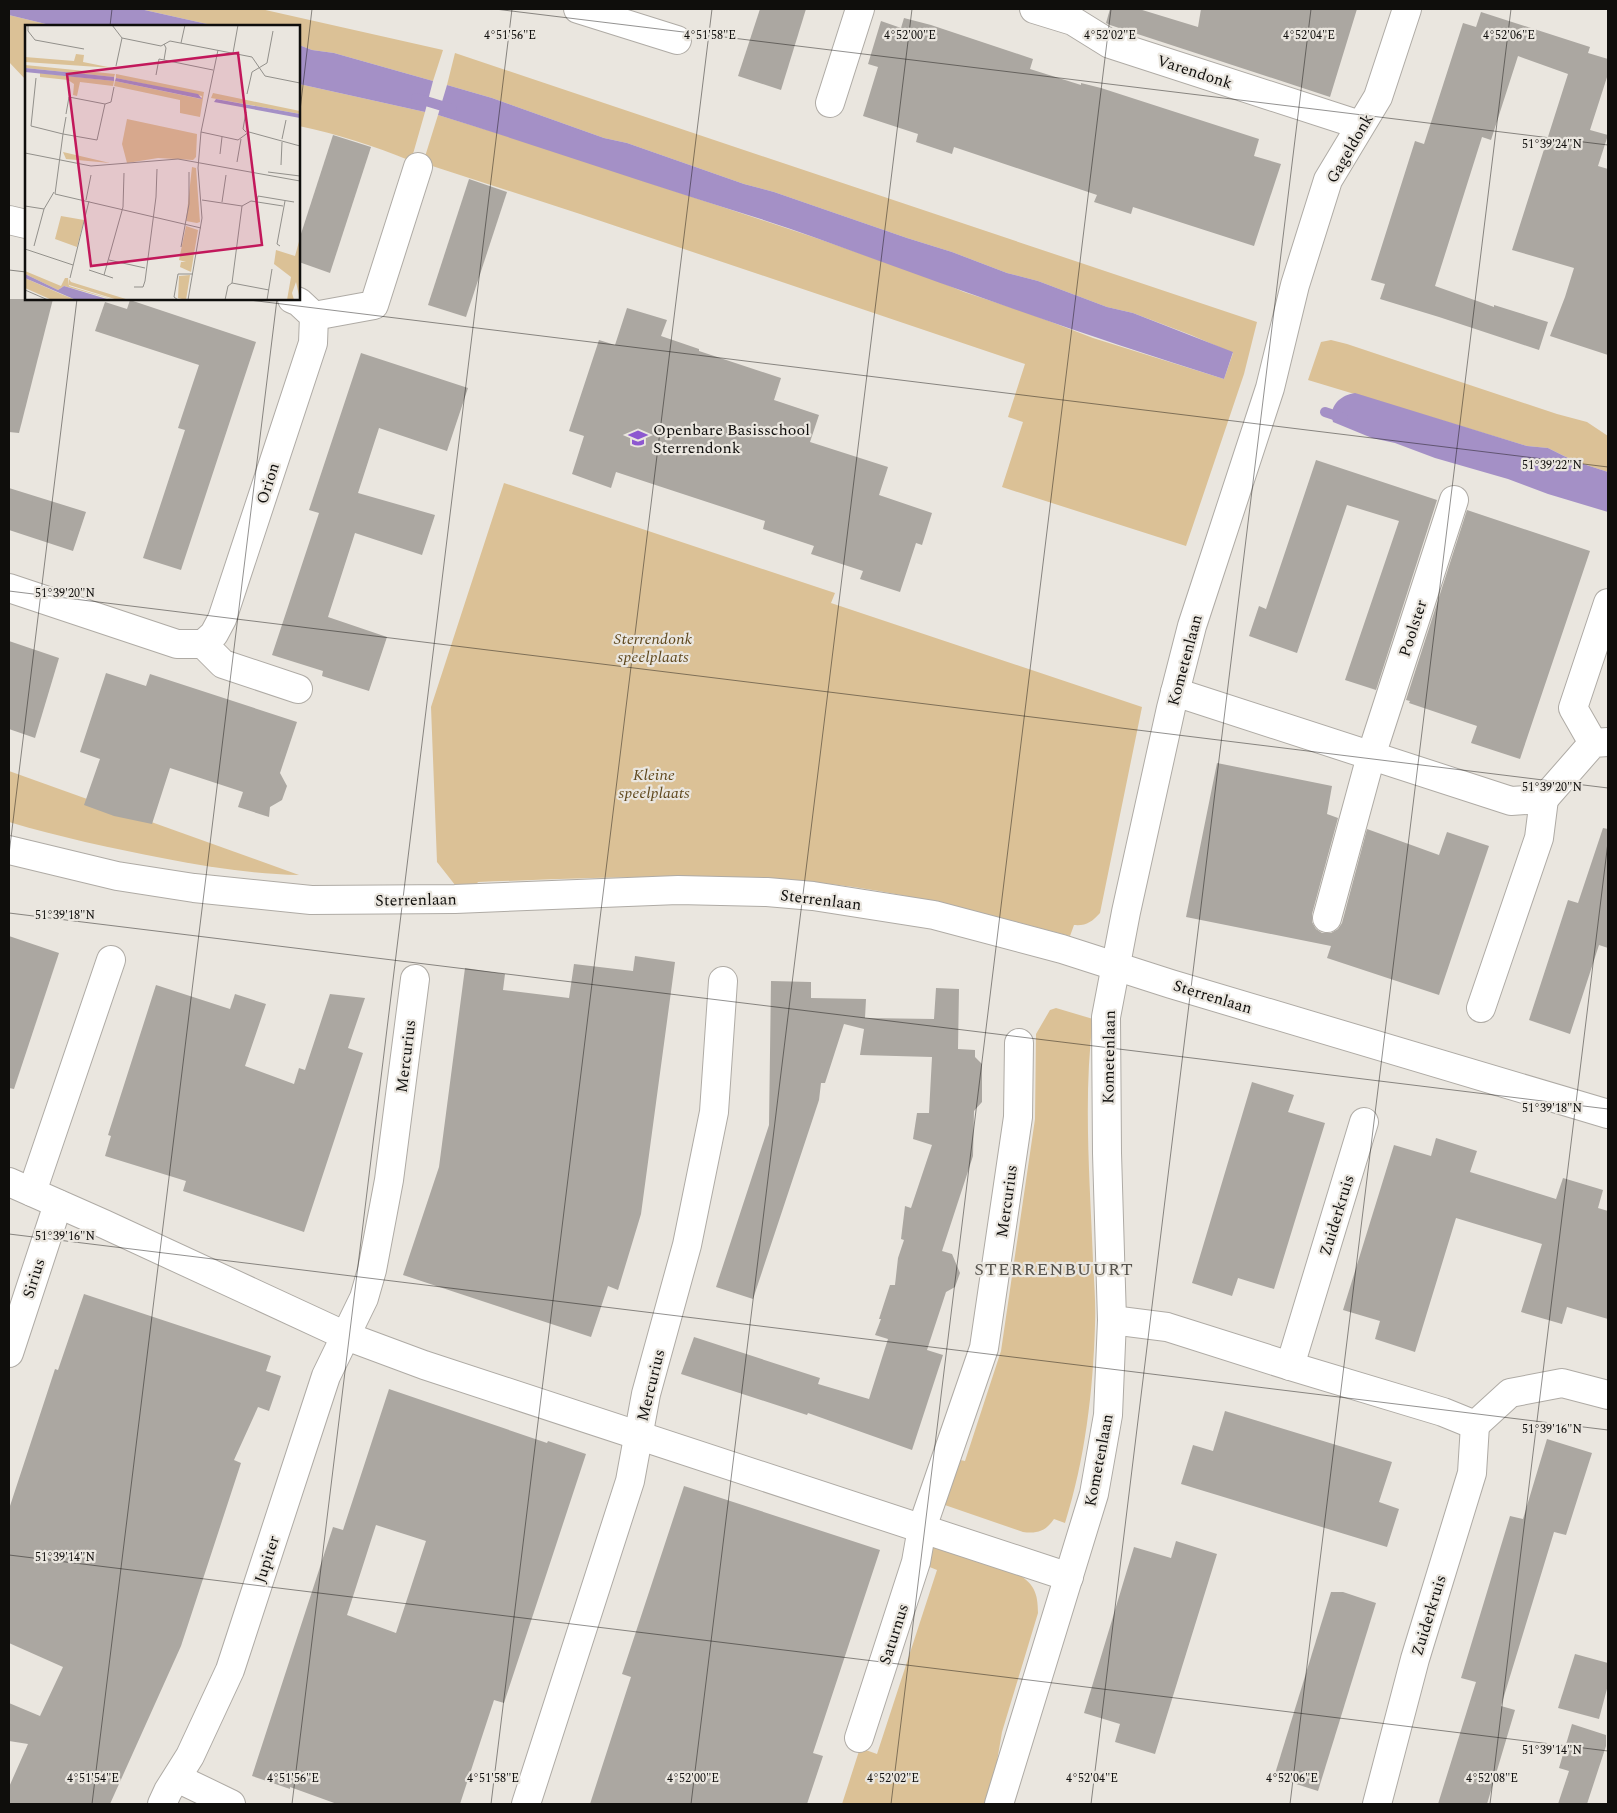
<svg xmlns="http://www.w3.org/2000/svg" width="1617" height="1813" viewBox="0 0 1617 1813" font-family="Spectral,serif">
<rect width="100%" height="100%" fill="#eae6df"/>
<!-- green -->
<g fill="#dbc196">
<path d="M140 9H261L443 50 433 81 334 53 312 50 299 45V26H216Z"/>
<path d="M9 15 54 26H26V80L9 62Z"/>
<path d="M455 53 1257 322 1244 374 1186 546 1002 487 1023 422 1008 417 1025 364 580 214 423 163 438 115 526 142 816 238 933 279 964 292 1028 313 1093 338 1224 379 1233 353 1191 335 1133 313 1107 307 1038 281 1007 273 952 252 907 238 774 192 744 184 627 143 604 138 492 98 447 85Z"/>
<path d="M299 84 425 112 411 161C374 146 338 134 299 126Z"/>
<path d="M1331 340 1347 344 1557 414 1587 422 1608 436V472L1574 461 1548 448 1527 446 1308 380 1321 342Z"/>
<path d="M504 483 835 593 831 603 1142 707 1100 913C1092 922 1086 926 1074 925L1070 936C991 915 911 893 830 884 713 871 595 878 478 882L471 891 459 890 437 862 431 707Z"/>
<path d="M9 771 299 875C253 874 208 867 162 858 111 848 59 837 9 822Z"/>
<path d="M1056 1008 1093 1019C1083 1099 1090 1180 1093 1261 1094 1282 1096 1304 1095 1325 1093 1393 1085 1459 1065 1523L1054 1519C1046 1531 1037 1534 1023 1532L939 1503 955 1459 965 1461 1001 1351 1035 1119 1036 1034 1050 1010Z"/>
<path d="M933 1546 1016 1573C1034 1583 1038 1593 1038 1613L1002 1732 996 1767 986 1804H842L860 1748 877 1754 937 1570 927 1566Z"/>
</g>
<!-- water -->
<g fill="#a490c6">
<path d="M9 9H140L216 26H54L9 15Z"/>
<path d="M299 45 312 50 334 53 433 81 425 112 299 84Z"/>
<path d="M447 85 492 98 604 138 627 143 744 184 774 192 907 238 952 252 1007 273 1038 281 1107 307 1133 313 1233 352 1224 379C1087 336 953 288 819 239 776 223 731 210 688 196 605 169 522 141 438 115Z"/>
<path d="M1355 393 1527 446 1548 448 1574 461 1608 472V512L1548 494 1508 479 1435 458 1395 443 1372 438 1333 422C1328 407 1340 395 1355 393Z"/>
</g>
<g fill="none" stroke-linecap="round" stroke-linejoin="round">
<!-- stream -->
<g stroke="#a490c6" stroke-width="10">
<path d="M416 98 452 109"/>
<path d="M1325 412 1343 418"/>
</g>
</g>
<!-- building -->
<g fill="#aba7a1" fill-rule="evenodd">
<path d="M760 9H806L781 90 738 76Z"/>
<path d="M1110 9H1139L1198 27 1201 9H1357L1330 97 1110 25 1106 23Z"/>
<path d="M1481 12 1590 47 1588 53 1608 59V74L1590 130 1608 135 1598 166 1608 169V355L1550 336 1565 297 1574 268 1512 250 1568 74 1518 56 1491 140 1482 137 1435 286 1494 307V305L1548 322 1539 350 1439 317 1380 299 1385 284 1371 280 1415 141 1424 144 1463 23 1476 27Z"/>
<path d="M904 18 931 25 1033 59 1030 69 1081 85V83L1101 88 1259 139 1254 156 1281 164 1254 246 1133 207 1131 214 1094 202 1097 195 954 147 952 154 916 142 918 134 863 116 878 67 868 64 881 21 901 28Z"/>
<path d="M333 135 371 147 330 273 299 262V240Z"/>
<path d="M469 179 507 192 466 317 428 305Z"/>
<path d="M9 299H53L19 433 9 432Z"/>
<path d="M130 300 256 342 181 570 143 558 185 430 178 428 199 365 95 331 105 302 127 309Z"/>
<path d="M627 308 667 320 661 336 699 349V351L781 378 774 400 819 415 810 442 888 467 879 495 932 513 922 545 916 543 900 592 860 579 863 571 811 554 814 546 763 529 765 521 616 472 611 488 572 474 584 436 569 431 599 340 615 345Z"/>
<path d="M361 353 468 388 447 451 379 428 358 493 435 515 422 555 355 533 328 617 387 637 369 691 322 676 323 671 272 655 319 513 309 510Z"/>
<path d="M1316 460 1437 500 1376 690 1345 680 1399 521 1347 505 1297 653 1249 636 1259 606 1266 609Z"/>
<path d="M9 488 86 512 73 551 9 530Z"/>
<path d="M1467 510 1590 551 1520 759 1471 743 1477 726 1409 703 1410 701 1406 700Z"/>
<path d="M9 641 59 658 35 738 9 729Z"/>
<path d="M106 673 146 686 150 674 297 722 280 773 287 786 282 800 270 807 269 817 238 807 243 792 170 768 152 824 114 816 84 805 100 759 80 752Z"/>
<path d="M1217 763 1332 786 1327 814 1338 818 1312 914V922L1316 929 1322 933H1331L1338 929 1342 923 1367 829 1439 855 1447 832 1489 846 1439 995 1327 958 1331 946 1186 917Z"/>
<path d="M1603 828 1608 829V948L1599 945 1570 1034 1529 1020 1568 900 1578 903Z"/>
<path d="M9 936 59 953 14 1089 9 1088Z"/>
<path d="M635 956 675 962 641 1214 618 1290 608 1286 591 1337 403 1275 439 1167 465 968 505 974 503 990 569 998 574 964 633 971Z"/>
<path d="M771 981 811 982V998L866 999 865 1018 934 1019 936 988 959 989 958 1049 975 1050V1057L982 1064V1102L974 1111 973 1156 942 1251 952 1254 960 1273 955 1287 946 1292 927 1350 943 1355 912 1450 808 1413 807 1415 681 1374 694 1337 820 1378 818 1384 869 1399 888 1339 875 1335 881 1319H879L890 1285H895L898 1258 904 1240 901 1239 905 1206 911 1208 932 1145 913 1139 917 1113H929L932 1057 860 1055 864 1029 844 1024 825 1083H821L819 1100 753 1299 716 1287 769 1125Z"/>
<path d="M156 985 230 1009 235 994 266 1004 245 1066 294 1084 299 1068 305 1070 330 994 365 998 348 1048 363 1053 304 1232 183 1191 186 1181 105 1156 111 1136 108 1135Z"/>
<path d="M1252 1082 1294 1095 1288 1112 1325 1123 1274 1289 1238 1278 1232 1296 1192 1283Z"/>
<path d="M1436 1138 1477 1151 1470 1172 1556 1199 1563 1178 1603 1190 1598 1208 1608 1211V1319L1567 1307 1562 1324 1521 1312 1542 1244 1456 1218 1415 1352 1375 1339 1380 1321 1343 1310 1394 1145 1431 1156Z"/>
<path d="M84 1294 271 1356 266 1371 281 1376 269 1411 258 1407 234 1460 241 1463 181 1646 110 1804H9V1787L28 1744 9 1741V1703L40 1716 63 1667 9 1643V1509L55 1369 58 1370Z"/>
<path d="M389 1389 547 1443 548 1441 586 1454 504 1703 494 1700 460 1804H337L290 1787V1789L252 1776 333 1527 343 1530ZM376 1525 426 1541 396 1633 347 1615Z"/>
<path d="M1225 1411 1392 1462 1379 1502 1399 1509 1387 1547 1181 1484 1193 1445 1213 1451Z"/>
<path d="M1547 1439 1592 1453 1566 1535 1554 1532 1501 1706 1515 1710 1487 1804H1438L1476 1682 1461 1678 1510 1516 1523 1519Z"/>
<path d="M684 1486 880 1550 813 1753 823 1756 807 1804H590L631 1677 622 1674Z"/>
<path d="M1176 1541 1217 1554 1155 1754 1115 1742 1120 1724 1084 1713 1134 1547 1171 1558Z"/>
<path d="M1331 1592H1343L1376 1603 1318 1791 1274 1777Z"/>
<path d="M1575 1654 1608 1663V1685L1599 1719 1558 1708Z"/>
<path d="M1572 1724 1606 1735V1746L1587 1804H1558L1569 1771 1559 1768Z"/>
</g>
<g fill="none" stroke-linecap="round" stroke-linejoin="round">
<!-- minor casing -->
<g stroke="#afaba5" stroke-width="30">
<g id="minor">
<path d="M578 9 677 40"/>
<path d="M1034 9 1073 21 1110 44 1360 125"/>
<path d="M830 103 860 9"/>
<path d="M9 220 26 224"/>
<path d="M314 316 374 305 418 167"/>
<path d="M9 588 177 644H203L214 634 222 619 313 343 314 316 299 302 292 299"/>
<path d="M203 644 223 664 298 689"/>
<path d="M1175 692 1511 801 1544 799 1593 743 1608 742"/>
<path d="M1593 743 1573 708 1608 603"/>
<path d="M9 850 117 876 194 888 311 900 455 899 678 890 767 892 813 896 934 915 1062 949 1171 984 1608 1114"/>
<path d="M1327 918 1371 756 1454 500"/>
<path d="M1481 1008 1539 838 1544 799"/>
<path d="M9 1182 104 1224 346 1336 424 1365 1069 1577"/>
<path d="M32 1192 111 960"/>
<path d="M1112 1320 1167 1327 1290 1366 1443 1412 1475 1425 1510 1393 1562 1383 1608 1395"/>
<path d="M9 1353 58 1204"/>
<path d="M1290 1366 1364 1122"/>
<path d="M859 1738 916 1562 922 1528 984 1348 1018 1117 1019 1043"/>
<path d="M177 1778 231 1804"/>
<path d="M162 1804 168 1791 190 1756 230 1670 326 1376 364 1298 372 1270 389 1180 415 979"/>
<path d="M526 1804 630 1481 646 1394 687 1245 714 1112 723 981"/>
<path d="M999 1804 1094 1494 1108 1415 1112 1320 1107 1153 1106 1017 1126 912 1171 708 1192 626 1270 388 1295 285 1328 180 1378 97 1407 9"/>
<path d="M1377 1804 1415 1659 1472 1473 1475 1425"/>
</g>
</g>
<!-- minor -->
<use href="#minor" stroke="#fff" stroke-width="28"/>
</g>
<!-- ticks -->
<path fill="none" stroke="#0f0e0c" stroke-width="1" stroke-opacity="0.45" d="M495 9 1608 145M110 26 112 9M299 119 312 9M9 270 26 272M241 299 1608 467M9 591 1608 788M9 854 77 299M9 913 1608 1109M9 1234 1608 1430M9 1555 1608 1751M92 1804 277 299M292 1804 512 9M491 1804 712 9M691 1804 912 9M891 1804 1111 9M1091 1804 1311 9M1290 1804 1511 9M1490 1804 1608 842"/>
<!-- icons -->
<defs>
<g id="school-bare" transform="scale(1.5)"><path d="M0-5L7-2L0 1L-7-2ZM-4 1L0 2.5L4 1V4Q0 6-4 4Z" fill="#8d58d0" stroke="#eae6df" stroke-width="2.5" paint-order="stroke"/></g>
</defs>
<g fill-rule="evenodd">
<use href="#school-bare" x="638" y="438"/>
</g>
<g text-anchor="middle" stroke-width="4.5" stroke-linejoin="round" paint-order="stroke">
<!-- street labels -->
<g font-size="16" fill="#0f0e0c" stroke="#eae6df">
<text transform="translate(1195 71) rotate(18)" y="6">Varendonk</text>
<text transform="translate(1349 148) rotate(-60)" y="6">Gageldonk</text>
<text transform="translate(267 483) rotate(-72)" y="6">Orion</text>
<text transform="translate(1412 628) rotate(-72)" y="6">Poolster</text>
<text transform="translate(1184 660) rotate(-75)" y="6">Kometenlaan</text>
<text transform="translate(416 899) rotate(-1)" y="6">Sterrenlaan</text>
<text transform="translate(821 899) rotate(7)" y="6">Sterrenlaan</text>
<text transform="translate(1213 996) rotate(17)" y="6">Sterrenlaan</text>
<text transform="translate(405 1056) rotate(-83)" y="6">Mercurius</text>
<text transform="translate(1108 1057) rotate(-89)" y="6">Kometenlaan</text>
<text transform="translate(1006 1201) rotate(-82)" y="6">Mercurius</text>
<text transform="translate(1336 1215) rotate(-73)" y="6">Zuiderkruis</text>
<text transform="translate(33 1278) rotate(-72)" y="6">Sirius</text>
<text transform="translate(650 1385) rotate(-76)" y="6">Mercurius</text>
<text transform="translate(1098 1460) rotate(-79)" y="6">Kometenlaan</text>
<text transform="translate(266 1559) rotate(-72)" y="6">Jupiter</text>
<text transform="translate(1428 1615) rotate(-73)" y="6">Zuiderkruis</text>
<text transform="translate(893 1634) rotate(-72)" y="6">Saturnus</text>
</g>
<!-- poi labels -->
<g font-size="16" fill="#0f0e0c" stroke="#eae6df" text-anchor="start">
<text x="653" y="435">Openbare Basisschool<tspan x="653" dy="18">Sterrendonk</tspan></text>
</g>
<!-- park labels -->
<g font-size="16" font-style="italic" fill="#5f481d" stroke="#eae6df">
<text x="653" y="644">Sterrendonk<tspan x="653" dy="18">speelplaats</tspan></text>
<text x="654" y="780">Kleine<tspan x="654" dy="18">speelplaats</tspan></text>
</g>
<!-- neighbourhood labels -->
<g font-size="18" letter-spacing="1" fill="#57544e" stroke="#eae6df">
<text x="1054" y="1275">STERRENBUURT</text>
</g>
</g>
<!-- overview -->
<g transform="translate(25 25)">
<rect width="275" height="275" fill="#eae6df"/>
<path d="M51 29 59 30 58 37 88 43 0 37V32L49 36ZM0 40 90 49 89 52 0 43ZM15 48 89 56 88 61 55 57 52 71 48 70 49 59 43 55 15 52ZM91 49 179 67 175 92 155 88V75L89 61 90 56 176 74 177 71 91 53ZM188 68 275 86V89L186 73ZM102 94 172 109 171 132 168 135 133 133 102 138 97 119ZM38 127 85 138 41 134ZM167 142 171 143 175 197 172 198 161 196ZM36 191 59 195 52 222 30 214ZM161 201 173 205 166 247 155 242 156 237H161L154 235ZM275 213V275L271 257 267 268 269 275H262L266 252 249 239 251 225 270 231ZM0 246 36 261 40 253H43L44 261 90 275 39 261 33 265 0 249ZM165 250 161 275 153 273 154 251ZM0 253 36 269 51 275H27L0 263ZM44 254 46 257 104 275H93L44 260Z" fill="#dbc196"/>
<path d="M0 43 70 50 89 52V56L0 47ZM91 53 173 69 177 74 90 56ZM191 74 275 89V93L189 77ZM0 249 33 265 39 261 85 275H51L0 253Z" fill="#a490c6"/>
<path fill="none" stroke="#92908b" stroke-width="1" d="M3 0V6L10 15 59 24M87 0 97 13 136 21 145 16 227 32 240 51 275 58M156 18 160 0M139 19 141 23 139 35 188 45M208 28 213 0M91 41 97 13M131 50 134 34 139 35M11 53 6 101 38 109 30 169 176 203M222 69 227 47 242 38 248 6M80 79 86 77 89 62M41 92 38 109 72 115 80 79 44 72 41 89M176 107 213 115 224 107 275 121M221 107 218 104 221 87M257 114 261 95M0 128 66 141 153 134 275 156M195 129 197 112M212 137 216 114M256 140 257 117M243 147 275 151M61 175 66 150M177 175 217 181 226 176 258 181M232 176 233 171 269 177M197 177 201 150M0 181 19 184 29 167M9 221 19 184M255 221 252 219 260 176M156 222 164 179V147M0 224 48 240M84 235 120 243M64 245 88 253M79 250 98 182 99 148M45 253 64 176M207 258 244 265M109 262H118L120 256 131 172 132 144M0 265 23 275M153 275 149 272 153 249H168M163 275 177 193 173 143 176 107 193 25M200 275 203 261 207 258 217 181M242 275 247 244"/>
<path fill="#c2185b" fill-opacity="0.15" stroke="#c2185b" stroke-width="2.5" d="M213 28 237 220 66 241 42 49Z"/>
<rect width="275" height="275" fill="none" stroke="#0f0e0c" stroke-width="2.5"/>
</g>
<g font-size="12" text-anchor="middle" fill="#0f0e0c" stroke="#eae6df" stroke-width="4.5" stroke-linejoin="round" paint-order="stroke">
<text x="510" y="39">4°51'56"E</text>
<text x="710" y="39">4°51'58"E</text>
<text x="910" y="39">4°52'00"E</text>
<text x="1110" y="39">4°52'02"E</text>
<text x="1309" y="39">4°52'04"E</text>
<text x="1509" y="39">4°52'06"E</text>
<text x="1552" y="148">51°39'24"N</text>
<text x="1552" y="469">51°39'22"N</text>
<text x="65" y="597">51°39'20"N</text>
<text x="1552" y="791">51°39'20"N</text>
<text x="65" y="919">51°39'18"N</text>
<text x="1552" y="1112">51°39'18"N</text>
<text x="65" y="1240">51°39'16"N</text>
<text x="1552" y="1433">51°39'16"N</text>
<text x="65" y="1561">51°39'14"N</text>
<text x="1552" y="1754">51°39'14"N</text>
<text x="93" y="1782">4°51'54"E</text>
<text x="293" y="1782">4°51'56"E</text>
<text x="493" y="1782">4°51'58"E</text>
<text x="693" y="1782">4°52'00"E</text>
<text x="893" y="1782">4°52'02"E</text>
<text x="1092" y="1782">4°52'04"E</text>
<text x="1292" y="1782">4°52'06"E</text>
<text x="1492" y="1782">4°52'08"E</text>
</g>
<!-- border -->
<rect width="1617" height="1813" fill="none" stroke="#0f0e0c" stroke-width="20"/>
</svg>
